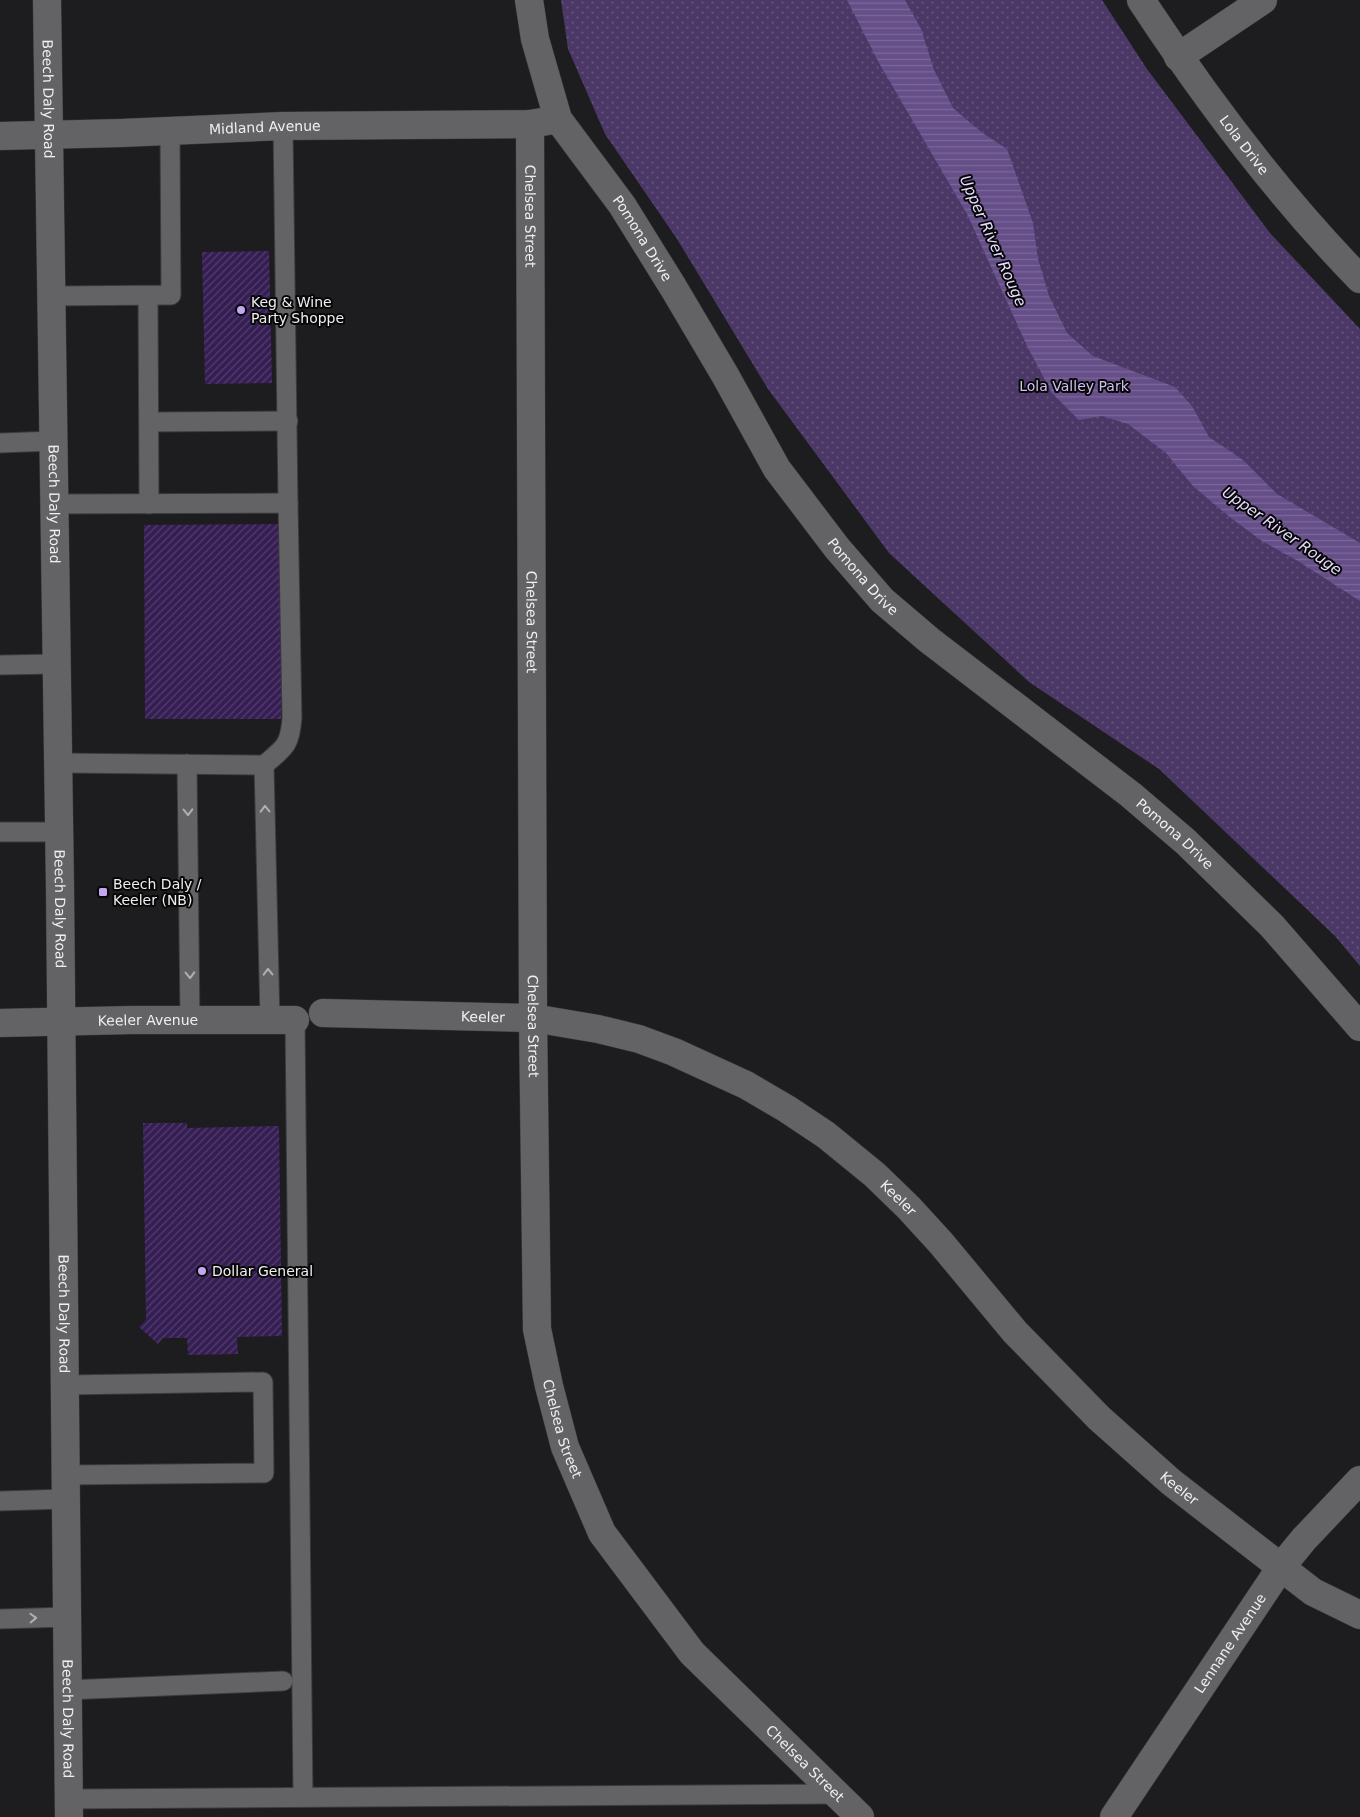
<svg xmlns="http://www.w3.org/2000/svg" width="1360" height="1817" viewBox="0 0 1360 1817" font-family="'DejaVu Sans',sans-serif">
<defs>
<pattern id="park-dots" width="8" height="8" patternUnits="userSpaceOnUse" patternTransform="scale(1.25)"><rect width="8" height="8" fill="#4b3867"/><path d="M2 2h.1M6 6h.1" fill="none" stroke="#65557d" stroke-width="1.8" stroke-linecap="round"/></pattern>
<pattern id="water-rules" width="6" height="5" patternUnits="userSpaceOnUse" patternTransform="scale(1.25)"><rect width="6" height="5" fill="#664f89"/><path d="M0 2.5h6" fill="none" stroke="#7c699a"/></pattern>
<pattern id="building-hatch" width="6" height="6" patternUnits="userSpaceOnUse" patternTransform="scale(1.25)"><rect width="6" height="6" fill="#351e53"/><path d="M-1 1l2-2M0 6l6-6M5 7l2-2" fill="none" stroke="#533f6c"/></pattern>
</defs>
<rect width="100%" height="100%" fill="#1d1c1f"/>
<!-- park -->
<path fill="url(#park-dots)" d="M561 0H1102L1147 69 1270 233 1360 329V966L1335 936 1159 769 1029 682 889 553 768 389 677 239 605 134 568 49Z"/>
<!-- water -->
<path fill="url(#water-rules)" d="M847 0H905L921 29 934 70 953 108 981 132 1007 149 1033 223 1038 259 1049 296 1067 333 1093 356 1175 387 1192 406 1209 437 1243 460 1277 494 1360 543V601L1298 561 1262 541 1231 518 1193 486 1166 453 1128 424 1102 416 1079 420 1052 393 1028 348 967 214 879 63Z"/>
<!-- building -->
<g fill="url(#building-hatch)">
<path d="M269 251 272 383 205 384 202 252Z"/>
<path d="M281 524V719H145L144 525Z"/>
<path d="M143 1123H187V1128L279 1126 282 1336 237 1337 238 1354 188 1355 187 1338H163L158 1344 139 1327 146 1320Z"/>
</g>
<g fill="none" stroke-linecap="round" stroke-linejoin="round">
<!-- service casing -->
<g stroke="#3b3a3c" stroke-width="21">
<g id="service">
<path d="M283 126 288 503"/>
<path d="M52 296 171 295 170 132"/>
<path d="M148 296 149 504"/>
<path d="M149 422 288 421"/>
<path d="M0 443 54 441"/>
<path d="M54 504 288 503 292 718C290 746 284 748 264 765L58 763"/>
<path d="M0 665 56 664"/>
<path d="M187 764 190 1020"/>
<path d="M264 765 270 1020"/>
<path d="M0 832H58"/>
<path d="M295 1020 303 1797"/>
<path d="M65 1385 263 1382 264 1473 66 1475"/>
<path d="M0 1501 66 1499"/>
<path d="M0 1619 67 1617"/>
<path d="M67 1690 283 1681"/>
<path d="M68 1799 836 1794"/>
</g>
</g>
<!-- minor casing -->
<g stroke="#3b3a3c" stroke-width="29">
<g id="minor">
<path id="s1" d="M529 0 535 39 558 119 622 205 673 287 725 375 777 469 837 548 882 600 929 640 1131 795 1186 842 1272 926 1360 1027"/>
<path id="s2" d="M1141 0C1206 99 1277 194 1360 279"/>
<path d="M1178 57 1263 0"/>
<path id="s3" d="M530 124 533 1018 537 1329 549 1386 565 1447 602 1533 692 1653 860 1817"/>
<path id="s4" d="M0 136 121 133 283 126 530 124 548 121"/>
<path id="s5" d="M323 1013 533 1018 598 1029 639 1039 674 1052 746 1085 787 1109 826 1135 875 1175 909 1208 941 1243 1015 1332 1099 1418 1171 1482 1313 1592 1360 1615"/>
<path id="s6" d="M0 1023 132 1020H295"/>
<path id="s7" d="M1114 1817 1281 1567 1304 1539 1360 1480"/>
</g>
</g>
<!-- secondary casing -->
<g stroke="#3b3a3c" stroke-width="29">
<g id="secondary">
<path id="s8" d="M47 0 60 888 69 1817"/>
</g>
</g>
<!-- service -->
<use href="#service" stroke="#636265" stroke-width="19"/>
<!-- minor -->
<use href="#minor" stroke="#636265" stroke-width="28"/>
<!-- secondary -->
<use href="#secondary" stroke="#636265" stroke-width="28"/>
</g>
<!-- one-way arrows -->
<defs><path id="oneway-chevron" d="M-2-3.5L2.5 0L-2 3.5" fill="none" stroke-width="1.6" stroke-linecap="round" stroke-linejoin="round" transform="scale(1.25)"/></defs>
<g stroke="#b0b0b1">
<use href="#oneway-chevron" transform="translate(265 809) rotate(-91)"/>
<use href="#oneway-chevron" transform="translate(188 812) rotate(89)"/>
<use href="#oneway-chevron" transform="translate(268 972) rotate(-91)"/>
<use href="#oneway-chevron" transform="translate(190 975) rotate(89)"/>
<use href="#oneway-chevron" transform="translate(33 1618) rotate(-2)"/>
</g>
<!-- markers -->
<g fill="#c3a7f2" stroke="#070708" stroke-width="2">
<circle cx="241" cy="310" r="5"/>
<rect x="98" y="887" width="10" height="10" rx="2.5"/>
<circle cx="202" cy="1271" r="5"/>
</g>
<g text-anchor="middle" stroke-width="4" stroke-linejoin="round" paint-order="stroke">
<!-- street labels -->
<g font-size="14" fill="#efeff0" stroke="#070708">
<text dy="5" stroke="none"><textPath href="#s8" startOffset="99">Beech Daly Road</textPath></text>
<text dy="5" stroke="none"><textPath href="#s4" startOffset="265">Midland Avenue</textPath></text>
<text dy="5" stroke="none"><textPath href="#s2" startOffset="178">Lola Drive</textPath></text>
<text dy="5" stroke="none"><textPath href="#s3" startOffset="92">Chelsea Street</textPath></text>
<text dy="5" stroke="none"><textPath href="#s1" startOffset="269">Pomona Drive</textPath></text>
<text dy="5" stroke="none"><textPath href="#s8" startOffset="504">Beech Daly Road</textPath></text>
<text dy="5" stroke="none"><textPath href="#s1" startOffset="674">Pomona Drive</textPath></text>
<text dy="5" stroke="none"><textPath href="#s3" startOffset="498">Chelsea Street</textPath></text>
<text dy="5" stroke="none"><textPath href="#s1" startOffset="1079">Pomona Drive</textPath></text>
<text dy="5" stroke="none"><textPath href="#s8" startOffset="909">Beech Daly Road</textPath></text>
<text dy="5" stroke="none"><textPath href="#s5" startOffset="160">Keeler</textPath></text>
<text dy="5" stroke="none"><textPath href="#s6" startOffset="148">Keeler Avenue</textPath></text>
<text dy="5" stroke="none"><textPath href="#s3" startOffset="902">Chelsea Street</textPath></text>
<text dy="5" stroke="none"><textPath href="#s5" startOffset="625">Keeler</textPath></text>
<text dy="5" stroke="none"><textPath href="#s8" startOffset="1314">Beech Daly Road</textPath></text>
<text dy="5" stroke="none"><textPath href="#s3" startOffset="1308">Chelsea Street</textPath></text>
<text dy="5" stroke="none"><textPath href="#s5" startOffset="1030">Keeler</textPath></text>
<text dy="5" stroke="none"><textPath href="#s7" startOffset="209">Lennane Avenue</textPath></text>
<text dy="5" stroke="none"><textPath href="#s8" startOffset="1719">Beech Daly Road</textPath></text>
<text dy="5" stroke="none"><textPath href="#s3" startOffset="1728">Chelsea Street</textPath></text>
</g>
<!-- poi labels -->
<g font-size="14" fill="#efeff0" stroke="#070708" text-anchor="start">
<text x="251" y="307">Keg &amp; Wine<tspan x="251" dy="16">Party Shoppe</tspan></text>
<text x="113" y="889">Beech Daly /<tspan x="113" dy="16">Keeler (NB)</tspan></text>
<text x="212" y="1276">Dollar General</text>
</g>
<!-- park labels -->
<g font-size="14" fill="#d1bff3" stroke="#070708">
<text x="1074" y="391">Lola Valley Park</text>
</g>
<!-- water labels -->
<g font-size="15" font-style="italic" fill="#e7dbff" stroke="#070708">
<text transform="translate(993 241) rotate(66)" y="5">Upper River Rouge</text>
<text transform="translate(1282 531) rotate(35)" y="5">Upper River Rouge</text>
</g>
</g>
</svg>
